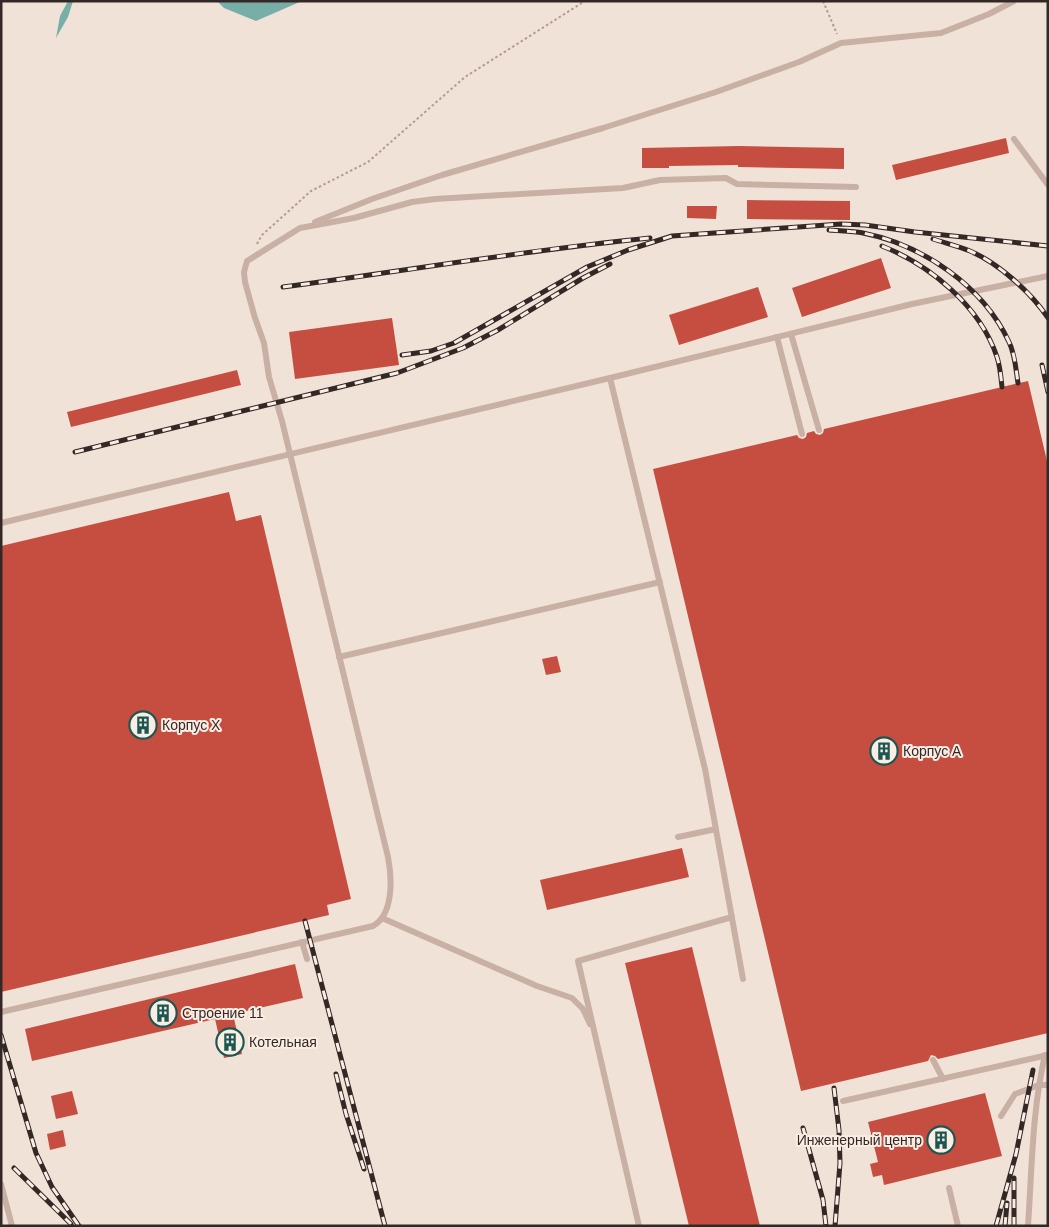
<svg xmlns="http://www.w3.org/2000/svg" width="1049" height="1227" viewBox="0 0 1049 1227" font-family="Arial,sans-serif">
<rect width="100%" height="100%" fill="#f1e2d8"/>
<!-- water -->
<g fill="#77aea8">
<path d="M68 1H73L68 17 56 38 60 16Z"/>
<path d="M217 1H302L256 21 224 8Z"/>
</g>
<!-- building -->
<g fill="#c64e41">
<path d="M1006 138 1009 153 896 180 892 165Z"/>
<path d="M739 146 844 148V169L738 167V165L669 166V168H642V148Z"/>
<path d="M747 200 850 201V220L747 219Z"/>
<path d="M687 206H717L716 219 687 218Z"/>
<path d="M881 258 891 288 802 317 792 288Z"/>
<path d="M758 287 768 317 679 345 669 315Z"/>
<path d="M392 318 399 365 295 379 289 332Z"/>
<path d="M237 370 241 385 71 427 67 412Z"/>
<path d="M1028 381 1048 465V1033L938 1059 935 1056 931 1055 928 1061 801 1091 653 469 797 435 799 438 803 439 806 437 807 433 814 431 816 434 820 435 823 433 824 429Z"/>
<path d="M229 492 236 521 261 515 351 899 327 905 329 915 1 992V546Z"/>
<path d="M557 656 561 672 546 675 542 659Z"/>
<path d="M682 848 689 877 547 910 540 880Z"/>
<path d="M692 947 760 1226H689L625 963Z"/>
<path d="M295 964 303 998 233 1014 242 1054 224 1058 215 1019 32 1061 25 1029Z"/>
<path d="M72 1091 78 1114 56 1119 51 1096Z"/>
<path d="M985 1093 1002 1156 884 1185 882 1175 873 1177 870 1164 878 1162 868 1122Z"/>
<path d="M63 1130 66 1146 50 1150 47 1134Z"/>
</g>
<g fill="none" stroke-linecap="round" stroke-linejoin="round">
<!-- path -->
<g stroke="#b59a8f" stroke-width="2" stroke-dasharray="2.5 2.5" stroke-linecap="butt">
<path d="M823 1 837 34"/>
<path d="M257 244 262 235 311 191 368 162 465 77 585 1"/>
</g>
<!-- service -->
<g stroke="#c9b0a4" stroke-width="6">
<path d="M1014 139 1048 185"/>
<path d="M315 222 372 199 442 175 603 128 716 92 799 62 841 43 941 33 989 14 1014 1"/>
<path d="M791 334 819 430"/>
<path d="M777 337 802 434"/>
<path d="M610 378 705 769 743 979"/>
<path d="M1 523 610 378 912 304 1048 276"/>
<path d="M339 657 660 582"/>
<path d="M678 837 716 829"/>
<path d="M382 918 537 986 572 998 583 1009 590 1024"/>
<path d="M302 942 307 959"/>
<path d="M1 1012 373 926C394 914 392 878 388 857L282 421 269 377 264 343 255 318 245 282 244 272 247 261 300 228 354 218 412 202 435 199 623 188 660 180 726 178 737 184 856 187"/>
<path d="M933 1060 943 1079"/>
<path d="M843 1101 1048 1055"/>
<path d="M1001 1116 1015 1094 1039 1085H1048"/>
<path d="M1 1184 12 1226"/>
<path d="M949 1188 958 1226"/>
<path d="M639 1226 578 961 732 917"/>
<path d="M1028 1226C1032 1169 1032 1110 1045 1055"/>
</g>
<!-- rail casing -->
<g stroke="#342826" stroke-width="5">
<g id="rail">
<path d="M829 230C840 231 852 231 863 233 923 245 983 286 1009 342 1015 354 1016 370 1018 383"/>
<path d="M933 239C945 243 958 246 970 251 998 263 1031 292 1048 318"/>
<path d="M882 246C930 265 980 306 997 357 1000 366 1001 377 1002 387"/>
<path d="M283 287C405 271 527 250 650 238"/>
<path d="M402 355 431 351 454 343 587 267 628 250 672 236 841 224 865 225 915 232 1048 246"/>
<path d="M1042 365 1048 392"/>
<path d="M75 452 397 373 463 348 498 330 583 278 610 264"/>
<path d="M305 921 385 1226"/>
<path d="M1 1035 36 1153 52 1187 79 1226"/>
<path d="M336 1074 346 1114 364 1169"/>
<path d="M834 1088 839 1130 840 1163 835 1226"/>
<path d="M803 1128 823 1200 826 1226"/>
<path d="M14 1168 71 1224"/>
<path d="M996 1226 1016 1154 1033 1070"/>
<path d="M1005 1226 1007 1203"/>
<path d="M1014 1226V1178"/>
</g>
</g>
<!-- rail -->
<use href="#rail" stroke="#f9ede4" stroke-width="3" stroke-dasharray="9" stroke-linecap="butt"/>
</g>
<!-- icons -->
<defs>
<g id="building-ring" transform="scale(1.4375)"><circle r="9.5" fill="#f9ede4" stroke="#1c5651" stroke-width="1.5"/><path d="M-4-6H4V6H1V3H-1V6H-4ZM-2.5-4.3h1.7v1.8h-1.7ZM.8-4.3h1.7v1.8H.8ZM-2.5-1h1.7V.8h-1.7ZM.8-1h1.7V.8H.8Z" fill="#1c5651"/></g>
</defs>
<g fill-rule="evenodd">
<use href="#building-ring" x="143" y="725"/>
<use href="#building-ring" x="884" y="751"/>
<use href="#building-ring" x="163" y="1013"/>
<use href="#building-ring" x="230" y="1042"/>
<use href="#building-ring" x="941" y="1140"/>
</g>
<g text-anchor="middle" stroke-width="4" stroke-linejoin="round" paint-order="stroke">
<!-- poi labels -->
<g font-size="14" fill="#342826" stroke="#f9ede4" text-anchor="start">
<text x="162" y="730">Корпус Х</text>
<text x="903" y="756">Корпус А</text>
<text x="182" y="1018">Строение 11</text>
<text x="249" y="1047">Котельная</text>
<text x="922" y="1145" text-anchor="end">Инженерный центр</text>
</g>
</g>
<!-- border -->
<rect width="1049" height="1227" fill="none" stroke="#342826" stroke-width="5"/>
</svg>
